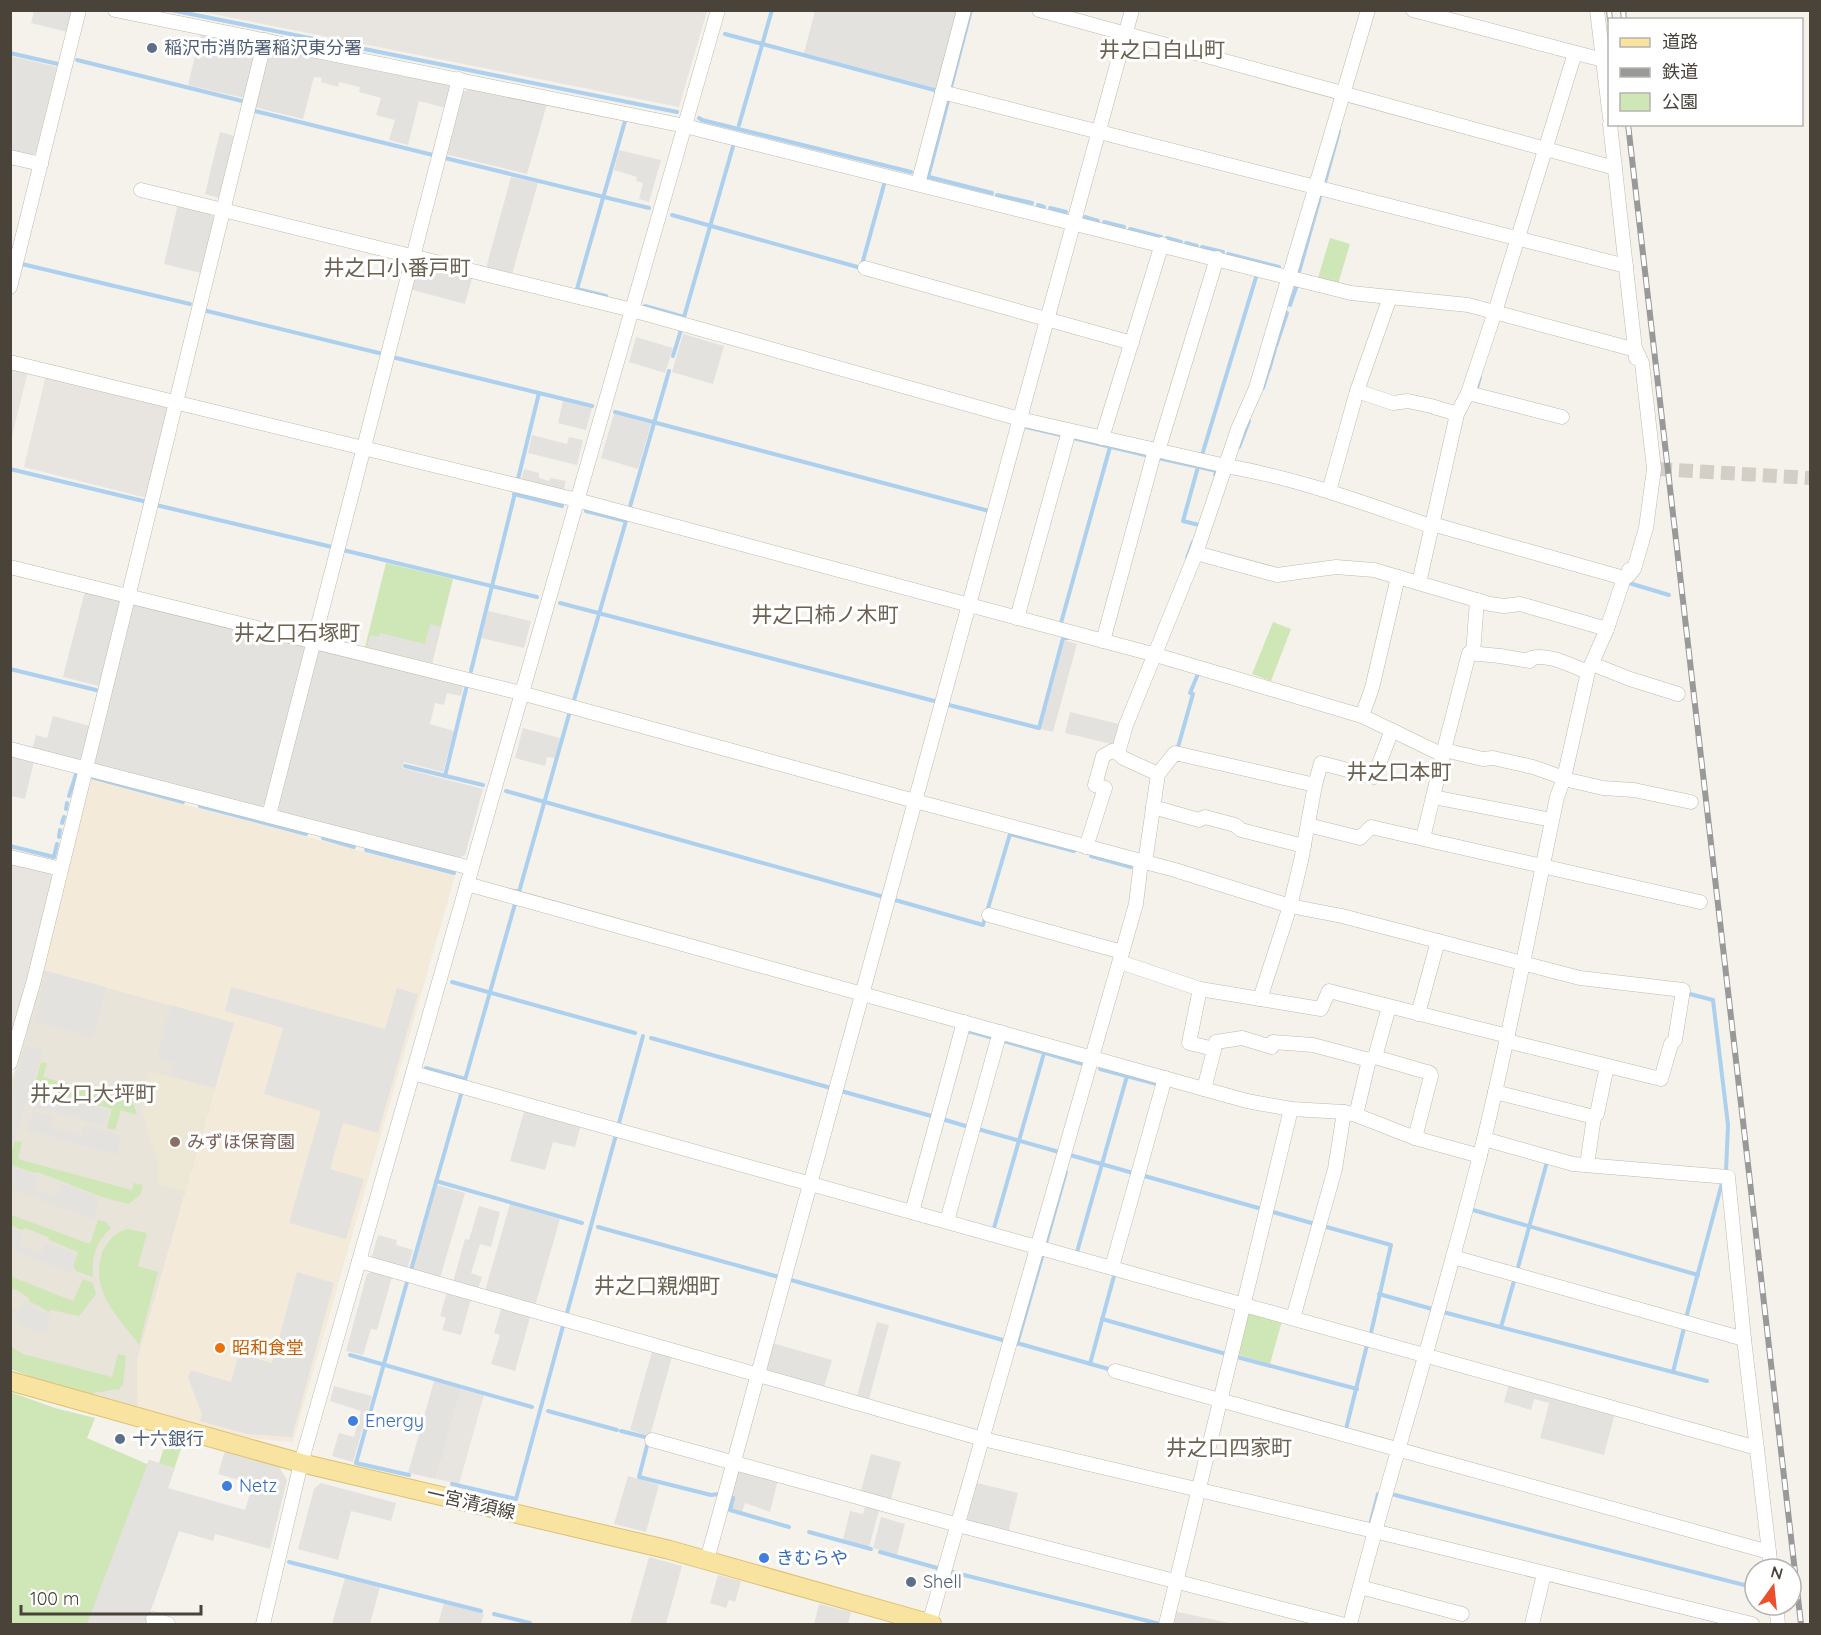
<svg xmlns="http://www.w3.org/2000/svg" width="1821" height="1635" viewBox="0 0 1821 1635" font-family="Quicksand,'Noto Sans JP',sans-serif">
<rect width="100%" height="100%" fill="#f5f2eb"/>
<!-- residential -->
<path fill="#e8e4da" d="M41 969 234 1023 137 1361 138 1407 32 1377 11 1369V1083L26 1036Z"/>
<!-- commercial -->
<path fill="#f4ead9" d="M88 779 455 876 293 1442 247 1438 138 1407 137 1361 234 1023 41 969Z"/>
<!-- industrial -->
<g fill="#e8e4e0">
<path d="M198 11H707L679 107Z"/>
<path d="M11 366 28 371 11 440Z"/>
<path d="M46 375 164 404 168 412 147 498 24 467Z"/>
<path d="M11 859 47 868 52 877 19 1018 11 1047Z"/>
<path d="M461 1388 484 1395 459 1484 436 1479Z"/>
</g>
<!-- education -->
<path fill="#ede7d6" d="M149 1071 215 1088 185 1192 157 1183 158 1163 145 1121 141 1101Z"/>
<!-- green -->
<g fill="#cfe6b7">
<path d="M1330 238 1350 244 1338 284 1318 278Z"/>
<path d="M386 563 453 579 432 663 365 647Z"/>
<path d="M1273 622 1291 629 1271 681 1252 674Z"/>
<path d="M41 1062 47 1063 43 1077 133 1102 137 1115 121 1110 115 1130 107 1128 112 1109 34 1087Z"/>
<path d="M15 1141 22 1142 18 1159 132 1190 134 1183 143 1185 140 1195 128 1204 102 1197 38 1172 35 1173 11 1165V1166V1154Z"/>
<path d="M11 1215 90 1244 98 1220 106 1222 111 1228C96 1242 91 1257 93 1277L76 1271 73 1266 78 1252 49 1240 48 1237 25 1228 21 1230 11 1225Z"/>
<path d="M128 1229 147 1233 138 1266 158 1272 139 1345C121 1319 94 1297 100 1262 101 1257 101 1253 104 1249 112 1237 114 1233 128 1229Z"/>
<path d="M10 1276 73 1301 83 1279 93 1283 96 1294 79 1316 51 1310 49 1312 29 1301V1298L17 1290 11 1289Z"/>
<path d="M1250 1311 1282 1321 1270 1364 1236 1354 1246 1314Z"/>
<path d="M10 1346 23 1354 112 1377 118 1354 126 1356 123 1384 119 1390C110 1388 106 1393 96 1392L93 1395 32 1377 11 1369Z"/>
<path d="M10 1392 55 1408 95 1418 87 1438 147 1464 149 1460 159 1463 168 1435 184 1440 168 1487 146 1624H11Z"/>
</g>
<!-- parking -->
<g fill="#e4e2df">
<path d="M34 11H70L71 12 67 32 31 23Z"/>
<path d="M815 11H960L939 89 804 53Z"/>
<path d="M200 35 251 45 256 51 244 98 188 85Z"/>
<path d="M272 50 448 85 451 89 446 108 419 101 408 145 389 140 395 120 376 115 381 98 359 92 360 87 339 82 338 87 321 82 322 78 314 77 303 119 254 107 267 54Z"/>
<path d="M11 56 57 67 36 152 31 156 11 151Z"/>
<path d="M469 89 547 104 527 174 445 154 459 94Z"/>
<path d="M220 132 234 136 219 198 205 194Z"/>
<path d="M619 150 661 160 649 202 639 199 643 183 636 181 637 177 614 170Z"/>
<path d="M511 177 538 183 512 274 486 268Z"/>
<path d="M178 204 210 212 214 218 201 273 164 264Z"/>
<path d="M421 262 473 275 465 304 409 289 416 265Z"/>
<path d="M683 334 724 346 713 384 672 372Z"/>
<path d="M636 337 673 348 665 373 629 362Z"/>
<path d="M563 401 592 408 586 430 558 423Z"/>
<path d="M614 414 651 424 638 469 601 458Z"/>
<path d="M532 435 567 444 569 437 583 440 577 465 528 453Z"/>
<path d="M524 469 539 473V478L549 481 551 478 566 481 563 492 521 481Z"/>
<path d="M85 591 117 599 120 604 99 686 63 677Z"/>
<path d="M138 603 301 643 305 649 266 804 259 807 97 765 92 759 130 607Z"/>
<path d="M488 611 531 621 524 648 481 638Z"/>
<path d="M430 624 441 627 432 663 367 647 370 635 379 637 380 633 425 644Z"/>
<path d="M1064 640 1077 644 1053 732 1040 729Z"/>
<path d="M324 648 464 684 461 696 447 693 444 705 435 703 430 724 454 731 443 772 404 762 402 768 483 789 465 855 457 859 281 813 277 806 317 652Z"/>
<path d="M1070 712 1123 725 1115 745 1065 733Z"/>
<path d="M53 716 90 726 83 757 76 760 32 750 36 735 47 738Z"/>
<path d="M523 728 560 738 555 758 547 757 545 766 515 758Z"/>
<path d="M11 756 34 761 25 799 11 796Z"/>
<path d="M46 971 106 987 93 1037 35 1022Z"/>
<path d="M231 987 385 1029 397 988 418 994 378 1133 343 1123 330 1169 364 1179 346 1239 289 1223 321 1111 264 1094 283 1028 225 1011Z"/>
<path d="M171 1005 234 1023 215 1088 170 1076 174 1063 157 1058Z"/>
<path d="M27 1045 43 1050 11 1149V1094Z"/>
<path d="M38 1089 109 1110 104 1126 33 1106Z"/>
<path d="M525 1108 581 1124 575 1147 553 1142 545 1170 510 1161Z"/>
<path d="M33 1111 54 1117 51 1127 81 1136 85 1125 122 1136 116 1155 27 1130Z"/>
<path d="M10 1166 38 1176 34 1189 56 1196 61 1184 100 1198 93 1219 11 1189Z"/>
<path d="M437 1185 465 1193 440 1278 412 1271Z"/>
<path d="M510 1204 560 1219 535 1306 485 1291Z"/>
<path d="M479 1206 500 1212 491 1247 480 1244 471 1273 482 1277 478 1289 453 1282 465 1239 469 1240Z"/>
<path d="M11 1228 23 1234 19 1244 41 1253 45 1243 77 1255 70 1273 11 1249Z"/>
<path d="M378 1235 397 1240 396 1245 413 1250 407 1269 375 1260 372 1256Z"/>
<path d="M373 1271 392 1277 377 1330 371 1329 363 1355 346 1351 367 1274Z"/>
<path d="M297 1272 334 1283 292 1437 247 1434 200 1421 202 1414 188 1378 191 1370 231 1382 239 1354 272 1363Z"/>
<path d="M447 1292 471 1299 461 1335 442 1330 446 1318 440 1316Z"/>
<path d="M24 1302 40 1312 51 1315 46 1334 30 1330 11 1317V1307L17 1311Z"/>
<path d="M502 1306 531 1314 515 1371 491 1364 500 1335 494 1333Z"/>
<path d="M877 1322 889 1325 869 1399 857 1396Z"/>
<path d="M772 1343 832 1360 824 1387 767 1371 765 1368Z"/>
<path d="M653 1348 673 1353 650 1436 630 1430Z"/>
<path d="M434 1381 461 1388 436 1479 408 1473Z"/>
<path d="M1509 1384 1615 1413 1604 1455 1540 1438 1549 1403 1534 1399 1531 1410 1504 1402Z"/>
<path d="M334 1386 372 1396 353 1462 332 1456 339 1433 354 1437 361 1411 330 1401Z"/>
<path d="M225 1451 279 1467 287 1480 270 1549 215 1534 213 1541 179 1531 146 1624H87L149 1460 175 1468 168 1488 245 1510 253 1484 218 1474Z"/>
<path d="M871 1454 901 1462 890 1502 860 1494Z"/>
<path d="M742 1470 778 1480 770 1512 745 1503 742 1512 731 1509 734 1497 730 1495 736 1473Z"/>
<path d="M628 1476 659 1485 646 1532 614 1524Z"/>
<path d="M321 1483 396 1503 391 1521 351 1511 338 1560 298 1549 314 1489Z"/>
<path d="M977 1483 1018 1493 1008 1533 969 1524 967 1519Z"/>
<path d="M866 1503 880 1507 869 1547 843 1539 850 1511 863 1514Z"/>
<path d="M881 1517 905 1524 897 1555 873 1548Z"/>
<path d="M649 1557 682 1566 666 1624H630Z"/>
<path d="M718 1575 741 1581 735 1602 729 1600 726 1608 710 1603Z"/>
<path d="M345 1578 380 1587 370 1624H332Z"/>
<path d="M444 1603 484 1614 481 1624H438Z"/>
<path d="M819 1604 851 1612 848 1624H814Z"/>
<path d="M1173 1611 1234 1624H1170Z"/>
</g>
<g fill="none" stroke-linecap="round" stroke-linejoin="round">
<!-- stream -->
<g stroke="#acd0ed" stroke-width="4">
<path d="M171 10 677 112"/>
<path d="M725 34 938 91"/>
<path d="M10 53 58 64"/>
<path d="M77 60 242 101"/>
<path d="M951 87 971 10"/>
<path d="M255 111 433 155"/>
<path d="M699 118 702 120 911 172"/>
<path d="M739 125 772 10"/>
<path d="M445 158 649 208"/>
<path d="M928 177 948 101"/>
<path d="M929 177 992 193"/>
<path d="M1325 182 1339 131"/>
<path d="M997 195 1032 203"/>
<path d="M1038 205 1044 207"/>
<path d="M1050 208 1066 212"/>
<path d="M672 215 861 268 885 181"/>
<path d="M1085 217 1098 221"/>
<path d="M1104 222 1124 227"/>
<path d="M1130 229 1161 237"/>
<path d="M1167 238 1181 242"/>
<path d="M1186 243 1197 246"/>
<path d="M1202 247 1223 252"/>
<path d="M1228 254 1279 267"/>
<path d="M22 264 190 304"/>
<path d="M1299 272 1320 197"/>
<path d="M606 296 577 289 625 121"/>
<path d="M1290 305 1297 285"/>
<path d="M645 306 684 317 734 143"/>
<path d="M203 310 383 354"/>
<path d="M1276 346 1287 313"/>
<path d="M673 356 681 330"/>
<path d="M392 357 592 406"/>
<path d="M1269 370 1275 349"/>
<path d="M1263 388 1268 372"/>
<path d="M1477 388 1480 377"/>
<path d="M615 412 989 511"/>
<path d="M1026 427 1061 435"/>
<path d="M1073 438 1145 455"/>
<path d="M1239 447 1249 421"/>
<path d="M1202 455 1257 274"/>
<path d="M1158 458 1217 471 1215 475"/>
<path d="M1198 467 1183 521 1199 525"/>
<path d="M10 469 143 501"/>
<path d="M518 479 539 393"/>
<path d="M514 494 562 506"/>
<path d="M156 505 332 547"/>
<path d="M629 510 669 371"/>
<path d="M343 550 537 597"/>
<path d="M1187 558 1193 542"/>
<path d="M1629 583 1669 595"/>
<path d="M560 603 938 702"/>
<path d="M1061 623 1110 447"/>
<path d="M10 669 96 690"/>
<path d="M471 671 515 493"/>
<path d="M574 700 626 521 586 511"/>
<path d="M949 705 1039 728 1063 638H1068"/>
<path d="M1178 747 1193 694 1190 693 1198 674"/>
<path d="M405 766 483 785"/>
<path d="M445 776 467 685 470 686"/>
<path d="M91 777 183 802"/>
<path d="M506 791 884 897"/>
<path d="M69 796 76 774"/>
<path d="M200 806 306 834"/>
<path d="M66 809 67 803"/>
<path d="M62 823 64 817"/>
<path d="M59 837 60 830"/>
<path d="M323 838 354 847"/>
<path d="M10 846 54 857 57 844"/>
<path d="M366 850 454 873"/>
<path d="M1091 856 1131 867"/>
<path d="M515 891 519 892 570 711"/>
<path d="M895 900 983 925 1010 834 1074 851"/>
<path d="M452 982 635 1033"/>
<path d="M1686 993 1713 1000 1728 1125 1726 1171"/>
<path d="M968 1031 993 1038 992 1041"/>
<path d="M651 1038 831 1088"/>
<path d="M1004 1041 1083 1064"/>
<path d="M426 1068 465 1079"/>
<path d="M1100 1069 1157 1084"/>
<path d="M465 1080 515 904"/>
<path d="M841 1091 935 1117"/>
<path d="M942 1119 969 1127"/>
<path d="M619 1123 643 1036"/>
<path d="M978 1129 1059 1152"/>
<path d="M1070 1155 1133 1173"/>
<path d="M1141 1175 1262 1209"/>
<path d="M436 1181 582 1223"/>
<path d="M1473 1210 1698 1275"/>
<path d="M1273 1212 1315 1224"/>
<path d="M1323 1226 1391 1245 1371 1333"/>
<path d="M598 1227 779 1277"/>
<path d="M994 1228 1044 1053"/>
<path d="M1046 1243 1066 1172"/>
<path d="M1077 1252 1127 1076"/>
<path d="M411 1270 462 1091"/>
<path d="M1517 1271 1547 1162"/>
<path d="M791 1280 1006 1341"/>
<path d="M407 1282 356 1463 409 1475"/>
<path d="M1379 1294 1432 1309"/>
<path d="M1443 1312 1707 1381"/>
<path d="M567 1313 616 1135"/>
<path d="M1686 1318 1722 1183"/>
<path d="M1102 1319 1226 1354"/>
<path d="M1501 1327 1514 1281"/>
<path d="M1017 1343 1112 1370"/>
<path d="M1017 1344 1042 1257"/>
<path d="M350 1355 532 1407"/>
<path d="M1237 1357 1357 1389"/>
<path d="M1090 1364 1114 1276"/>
<path d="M1673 1372 1684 1328"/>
<path d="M548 1411 617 1430"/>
<path d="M1346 1429 1367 1345"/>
<path d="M621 1431 649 1438 639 1477 711 1495 720 1494"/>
<path d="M452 1484 516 1499 563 1326"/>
<path d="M1395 1495 1748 1586 1755 1582"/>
<path d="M733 1498 730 1510 789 1527"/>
<path d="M1370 1525 1378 1494"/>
<path d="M809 1532 871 1549"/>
<path d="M880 1552 941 1569"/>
<path d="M289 1562 481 1611"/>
<path d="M952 1572 1160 1624"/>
<path d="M494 1614 530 1623"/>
</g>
<!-- minor-tunnel -->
<path stroke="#d3cfc7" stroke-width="14" stroke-dasharray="14 7" stroke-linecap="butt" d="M1658 469 1810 478"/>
<!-- minor casing -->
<g stroke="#c0baae" stroke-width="15">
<g id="minor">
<path d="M115 10 685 126 1351 293 1468 305 1636 350 1642 363 1654 469 1646 528 1634 569 1628 576"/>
<path d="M1039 10 1615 168"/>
<path d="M1413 10 1603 60"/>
<path d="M1597 10 1610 118"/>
<path d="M942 92 1626 266"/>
<path d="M1610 124 1636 358"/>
<path d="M10 157 41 164"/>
<path d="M918 184 964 10"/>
<path d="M141 190 632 310 1020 419 1226 466C1297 478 1363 503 1431 526"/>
<path d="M865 268 1132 343"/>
<path d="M10 287 79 10"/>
<path d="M10 362 577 500 1156 655 1362 716 1443 755 1444 750 1483 759 1493 758 1533 767 1564 778"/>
<path d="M1357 391 1393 403 1408 401 1431 406 1457 414"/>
<path d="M1468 393 1562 417"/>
<path d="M1102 438 1162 244"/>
<path d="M1158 451 1217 258"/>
<path d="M1329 491 1357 391 1390 297"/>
<path d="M1432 524 1624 578"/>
<path d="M1196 553 1277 575 1336 567 1374 570 1490 604 1504 606 1520 604 1607 629"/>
<path d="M10 567 521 693 915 801 1175 870 1290 906 1342 916 1580 978 1683 990 1675 1040 1671 1044 1661 1079 1507 1041"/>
<path d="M1419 583 1457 414 1468 393 1495 312 1575 53"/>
<path d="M1017 618 1069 431"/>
<path d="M1103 641 1155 450"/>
<path d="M1473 654 1477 600"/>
<path d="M1592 664 1630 679 1678 694"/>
<path d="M1362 716 1372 688 1398 577"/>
<path d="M10 749 471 868"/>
<path d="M1444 750 1469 653 1500 656 1530 661 1531 658C1549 653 1571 666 1588 672"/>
<path d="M1443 755 1433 797 1552 820"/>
<path d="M1158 774 1123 758 1118 753 1126 725 1196 553 1238 429 1256 388 1368 10"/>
<path d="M1564 779 1603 788 1634 790 1691 802"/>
<path d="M1315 785 1321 763 1374 777 1392 730"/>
<path d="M1153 807 1199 820 1205 817 1235 825 1241 830 1304 846"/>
<path d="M269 815 459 79"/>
<path d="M1308 825 1360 838 1371 827 1700 902"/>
<path d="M1423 838 1433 797"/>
<path d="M1086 847 1105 788 1095 785 1103 756 1112 751 1118 753"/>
<path d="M10 857 61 869"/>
<path d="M1145 863 1158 774 1175 753 1315 785 1301 861 1290 906 1260 999"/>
<path d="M467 884 1247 1101 1291 1109 1344 1112 1356 1115 1415 1138 1480 1156"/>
<path d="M989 915 1122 952"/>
<path d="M1120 962 1200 989 1321 1009 1329 991 1508 1036"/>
<path d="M1200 989 1189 1043 1214 1049"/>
<path d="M1418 1014 1438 941"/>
<path d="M1375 1057 1430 1073 1431 1076 1415 1138"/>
<path d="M10 1063 34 980 265 40"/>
<path d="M413 1073 1757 1448"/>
<path d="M1204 1089 1216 1042 1242 1038 1272 1047 1273 1042 1313 1045 1369 1060"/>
<path d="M1495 1092 1594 1117 1597 1114 1607 1066"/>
<path d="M1356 1115 1369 1060 1375 1057 1389 1007"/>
<path d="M1484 1139 1573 1164 1728 1177 1744 1339 1771 1569"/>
<path d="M1587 1165 1594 1117"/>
<path d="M912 1212 964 1022"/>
<path d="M947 1221 1000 1032"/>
<path d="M1453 1257 1744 1339"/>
<path d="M359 1261 983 1439 1374 1531 1752 1624"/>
<path d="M1112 1267 1165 1078"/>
<path d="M1293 1318 1335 1169 1344 1112"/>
<path d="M1115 1371 1769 1552"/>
<path d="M652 1440 958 1525 1341 1624"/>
<path d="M707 1560 1132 10"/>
<path d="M1360 1587 1462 1614"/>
<path d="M1776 1605 1778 1624"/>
<path d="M153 1619 168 1624"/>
<path d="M263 1624 301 1463 718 10"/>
<path d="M929 1624 1136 904 1141 862"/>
<path d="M1166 1624 1291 1109"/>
<path d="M1350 1624C1392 1462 1444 1302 1484 1139 1512 1025 1533 911 1557 797L1564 778 1588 672 1607 629 1624 578 1628 576 1629 570"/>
<path d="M1532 1624 1544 1574"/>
</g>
</g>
<!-- major casing -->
<g stroke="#ddc171" stroke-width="20">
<path id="major" d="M10 1381 301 1463 670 1550 932 1624"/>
</g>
<!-- minor -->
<use href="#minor" stroke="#fff" stroke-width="14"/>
<!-- major -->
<use href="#major" stroke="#f8e3a1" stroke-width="18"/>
<!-- rail casing -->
<g stroke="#999" stroke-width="6">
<g id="rail">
<path d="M1609 10 1610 20"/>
<path d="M1623 10 1624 20"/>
<path d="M1628 124 1801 1624"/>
</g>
</g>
<!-- rail -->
<use href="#rail" stroke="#fff" stroke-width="4" stroke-dasharray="11" stroke-linecap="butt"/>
</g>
<!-- markers -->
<g fill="#5c6f8a" stroke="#fff" stroke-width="2">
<circle cx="152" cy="48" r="6"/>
<circle cx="120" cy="1439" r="6"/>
<circle cx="911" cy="1582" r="6"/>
</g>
<circle fill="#8d6e63" stroke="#fff" stroke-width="2" cx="175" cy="1142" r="6"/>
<circle fill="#e8710a" stroke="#fff" stroke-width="2" cx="220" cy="1348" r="6"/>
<g fill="#3f7fe0" stroke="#fff" stroke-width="2">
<circle cx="353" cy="1421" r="6"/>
<circle cx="227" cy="1486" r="6"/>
<circle cx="764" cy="1558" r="6"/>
</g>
<g text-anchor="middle" stroke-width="6" stroke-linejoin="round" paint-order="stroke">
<!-- service labels -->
<g font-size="18" fill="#4e5e75" stroke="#fff" text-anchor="start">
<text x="164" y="54">稲沢市消防署稲沢東分署</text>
<text x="132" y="1445">十六銀行</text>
<text x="923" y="1588">Shell</text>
</g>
<!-- education labels -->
<g font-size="18" fill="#785e54" stroke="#fff" text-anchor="start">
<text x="187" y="1148">みずほ保育園</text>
</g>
<!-- food labels -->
<g font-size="18" fill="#c56008" stroke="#fff" text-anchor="start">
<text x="232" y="1354">昭和食堂</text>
</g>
<!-- shop labels -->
<g font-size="18" fill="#366cbe" stroke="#fff" text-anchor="start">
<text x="365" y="1427">Energy</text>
<text x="239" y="1492">Netz</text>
<text x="776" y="1564">きむらや</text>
</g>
<!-- street labels -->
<g font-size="18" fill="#494339" stroke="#fff">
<text transform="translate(471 1503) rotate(13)" y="6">一宮清須線</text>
</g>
<!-- quarter labels -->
<g font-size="21" fill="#6b6251" stroke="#fff">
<text x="1162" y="57">井之口白山町</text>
<text x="397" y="275">井之口小番戸町</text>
<text x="825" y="622">井之口柿ノ木町</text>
<text x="297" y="640">井之口石塚町</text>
<text x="1399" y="779">井之口本町</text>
<text x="93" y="1101">井之口大坪町</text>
<text x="657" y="1293">井之口親畑町</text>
<text x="1229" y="1455">井之口四家町</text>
</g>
</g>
<!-- border -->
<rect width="1821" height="1635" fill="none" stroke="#494339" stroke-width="24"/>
<!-- legend -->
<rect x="1608" y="18" width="195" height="108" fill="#ffffff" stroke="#b6b4b0" stroke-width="1.5"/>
<rect x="1620" y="38" width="30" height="9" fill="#f8e3a1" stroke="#b6b4b0" stroke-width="1.5"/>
<text x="1662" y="48" font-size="18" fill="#494339">道路</text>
<rect x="1620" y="68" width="30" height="9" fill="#999999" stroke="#b6b4b0" stroke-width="1.5"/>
<text x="1662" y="78" font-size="18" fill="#494339">鉄道</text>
<rect x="1620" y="93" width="30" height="18" fill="#cfe6b7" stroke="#b6b4b0" stroke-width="1.5"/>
<text x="1662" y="108" font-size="18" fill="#494339">公園</text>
<!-- north arrow -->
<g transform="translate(1773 1587) rotate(15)"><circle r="28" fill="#ffffff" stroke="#b6b4b0" stroke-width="1.5"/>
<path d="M0-4.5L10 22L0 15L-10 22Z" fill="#ec502b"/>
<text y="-9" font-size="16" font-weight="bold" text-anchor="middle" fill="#494339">N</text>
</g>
<!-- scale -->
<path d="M21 1605v9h180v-9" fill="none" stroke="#494339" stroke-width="3"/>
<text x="30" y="1605" font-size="18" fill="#494339" stroke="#ffffff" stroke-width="4.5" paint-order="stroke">100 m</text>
</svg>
